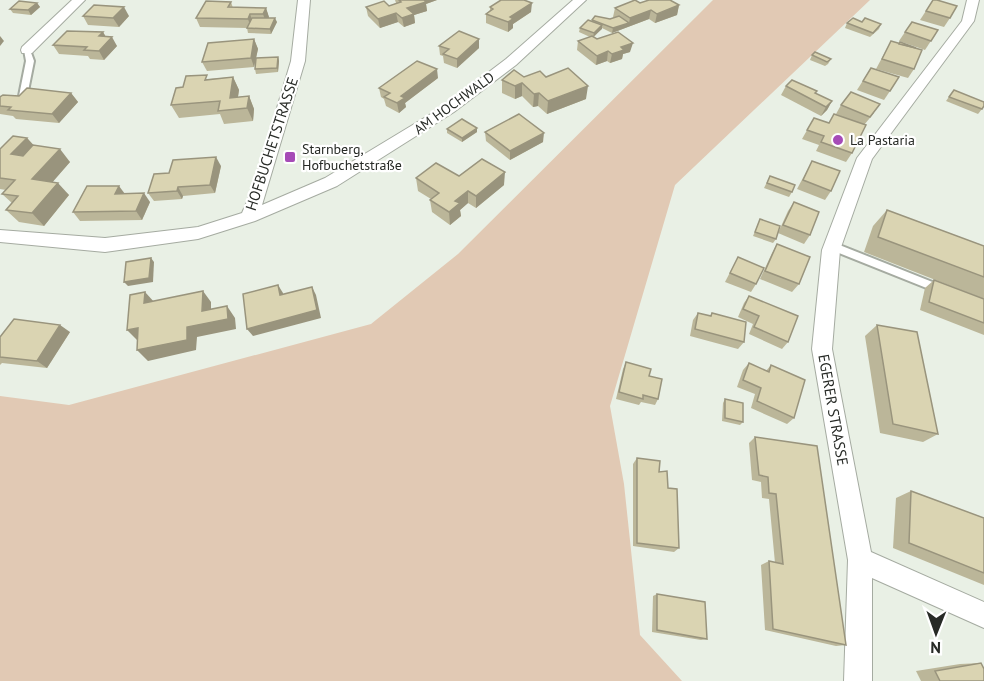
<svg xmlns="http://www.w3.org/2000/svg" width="984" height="681" viewBox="0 0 984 681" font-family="'PT Sans',sans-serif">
<rect width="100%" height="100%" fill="#e9f0e5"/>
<!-- green -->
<path fill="#e1c9b4" d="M713 0H870L675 185 610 406 624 484 640 635 682 681H0V396L69 405 371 324 458 254Z"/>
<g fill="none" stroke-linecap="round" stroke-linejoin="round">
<!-- lane casing -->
<g stroke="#a5aba1" stroke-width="4">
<g id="lane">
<path d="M27 48 30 50 34 61 26 101 22 103 18 101 26 61 24 50Z"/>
<path d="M832 242 945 287 947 290 945 293H939L829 249 827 246 829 243Z"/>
</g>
</g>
<!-- street casing -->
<g stroke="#a5aba1" stroke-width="2">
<g id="street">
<path d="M72 0H85L32 53H22L21 50 22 47Z"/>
<path d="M298 0H310L305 61 262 205 325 178 444 106 506 59 573 0H586L516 65 454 112 337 186 255 221 198 239 105 252 0 242V230L105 238 198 227 242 213 253 188 291 61Z"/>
<path d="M967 0H979L974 21 872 159 840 250 832 349 871 552 984 602V628L872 578V681H844L848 560 812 349 822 250 857 158 962 21Z"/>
</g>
</g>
<!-- lane -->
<use href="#lane" fill="#fff" fill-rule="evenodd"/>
<!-- street -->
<use href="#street" fill="#fff" fill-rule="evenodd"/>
</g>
<!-- wall -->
<g fill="#bbb699">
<path d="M395 0H437L426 4 427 11 414 15 415 23 404 27 398 22 380 28 368 16 366 7 389 6 396 3Z"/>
<path d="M933 0 950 18 944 27 920 20Z"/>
<path d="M231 2 233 8H266L269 18 277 22 271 34 248 33 247 28 200 27 196 18Z"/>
<path d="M37 3 40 7 31 15 13 13 10 9Z"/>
<path d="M640 3 679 5 677 15 655 23 649 19 612 33 602 28 594 37 597 39 630 52 623 54 622 59 610 63 607 61 596 65 577 50 578 41 590 37 579 32 580 28 592 21V20L610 19 614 18 613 17 615 8Z"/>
<path d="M490 7 531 12 513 24V28L508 32 486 23V14L490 10Z"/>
<path d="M83 16H129L119 27 88 25Z"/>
<path d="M862 22 881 24 879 29 870 37 845 28 847 23Z"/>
<path d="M938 30 925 50 899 41 905 32Z"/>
<path d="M103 32 106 37 117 46 104 60 90 59 88 56 59 54 53 45Z"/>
<path d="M254 39 258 49 254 67 207 71 202 62Z"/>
<path d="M891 41 914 69 908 78 876 69Z"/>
<path d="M439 46 479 48 457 68 444 63 443 56 440 55Z"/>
<path d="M812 55 831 59 828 64 825 66 810 60Z"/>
<path d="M278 57 279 61 278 72 256 74 255 69Z"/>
<path d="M871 68 890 91 884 100 857 90Z"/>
<path d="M233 77 239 90 238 97 249 96 254 109 253 121 224 124 220 114 179 118 171 105 183 87 209 79Z"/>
<path d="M524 77H546L586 99 547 114 538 106 533 107 522 96 515 99 502 93V80Z"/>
<path d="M438 78 405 103 406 107 399 113 386 106 384 99 381 97 379 88Z"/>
<path d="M786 86 816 94 832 101 827 110 821 116 781 95Z"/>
<path d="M954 90 982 109 978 114 946 101Z"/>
<path d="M71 93 78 102 59 123 16 119 13 116 0 114V106L19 96Z"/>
<path d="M841 105 874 113 864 125 852 153 846 162 816 151 819 145 802 139 814 118 829 123 848 119 836 114Z"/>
<path d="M447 129 477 132 462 142 447 133Z"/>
<path d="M485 132 543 142 510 160 486 141Z"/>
<path d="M27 138 34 146 70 162 52 182 69 195 44 226 19 222 6 210 12 203 2 194 6 190 0 189V149Z"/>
<path d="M812 161 831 191 825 200 797 189Z"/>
<path d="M221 166 215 193 183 196 182 199 154 201 148 193 169 173Z"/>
<path d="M459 176 504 185 476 208 468 203 460 210 461 216 450 225 432 212 430 200 431 199 418 191 416 178Z"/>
<path d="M770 176 792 192 789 197 764 188Z"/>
<path d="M125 194 150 202 142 220 80 221 73 212Z"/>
<path d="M794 202 810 235 804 244 778 233 788 211Z"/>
<path d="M887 210 984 246V299L864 252 873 226Z"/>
<path d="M760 219 776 239 773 243 753 236Z"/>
<path d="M777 244 799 284 792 292 760 279 772 253Z"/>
<path d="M738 257 756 284 751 292 725 282Z"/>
<path d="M934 280 984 299V335L920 310 925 288Z"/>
<path d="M749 296 788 342 782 349 749 334 753 324 738 317 744 303Z"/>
<path d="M698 313 710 316 712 313 744 342 738 349 690 336 693 320Z"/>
<path d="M877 325 938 434 923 442 880 433 865 336Z"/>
<path d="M70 332 47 368 2 363 0 365V337Z"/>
<path d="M626 362 658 399 655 405 641 402 639 405 616 399 623 369Z"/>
<path d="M749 363 766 371 771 365 794 418 787 424 751 408 755 394 737 387 743 370Z"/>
<path d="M725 399 743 422 740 425 722 421 723 403Z"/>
<path d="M755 437 846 645 836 646 765 630 761 565 769 561 775 563 769 499 762 498 761 482 752 480 749 443Z"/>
<path d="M637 458 659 472 668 488 679 548 674 552 633 546V464Z"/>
<path d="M911 491 984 518V585L893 548 896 498Z"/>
<path d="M657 594 707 639 701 640 652 632 653 596Z"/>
<path d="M981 663 984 681H921L916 671 960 664Z"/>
</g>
<!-- shaded-wall -->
<g fill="#99947d">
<path d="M420 0H437L426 4 427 11 414 15 415 23 404 27 402 18 407 8Z"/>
<path d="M37 3 40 7 31 15 28 10Z"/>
<path d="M532 3 531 12 513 24V28L508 32V22L510 17Z"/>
<path d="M679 5 677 15 655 23 657 14Z"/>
<path d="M124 7 129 16 119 27 113 18Z"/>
<path d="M266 8 269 17 266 23 263 14Z"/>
<path d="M651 10 649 19 612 33 613 28 629 23 630 18Z"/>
<path d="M396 13 398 22 380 28 378 19Z"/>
<path d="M250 14 253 23 251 28 248 19Z"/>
<path d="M275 18 277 22 271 34 270 29Z"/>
<path d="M602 25V29L593 37 594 33Z"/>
<path d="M103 32 108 41 112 37 117 46 104 60 99 51V36Z"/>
<path d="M0 36 4 41 0 46Z"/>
<path d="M254 39 258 49 254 67 251 58Z"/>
<path d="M479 39V48L457 68V59Z"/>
<path d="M633 43 630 52 623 54 622 59 610 63 612 54 621 47Z"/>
<path d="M608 51 607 61 596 65 597 56Z"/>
<path d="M278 57 279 61 278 72 277 68Z"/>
<path d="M437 69 438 78 405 103 406 107 399 113 397 103 401 96Z"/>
<path d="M233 77 239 90 236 109 230 98Z"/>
<path d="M522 83V96L515 99V86Z"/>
<path d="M588 86 586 99 547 114 548 101Z"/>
<path d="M71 93 78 102 59 123 52 114Z"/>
<path d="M539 93 538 106 533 107 534 94Z"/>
<path d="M249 96 254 109 253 121 247 108Z"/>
<path d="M832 101 827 110 821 116 826 107Z"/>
<path d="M477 128V132L462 142V138Z"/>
<path d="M544 133 543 142 510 160V151Z"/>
<path d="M27 138 39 151 23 167 11 154Z"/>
<path d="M60 149 70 162 44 192 32 179Z"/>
<path d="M216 157 221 166 215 193 210 185Z"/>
<path d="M505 172 504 185 476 208V196Z"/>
<path d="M58 183 69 195 44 226 32 213Z"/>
<path d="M119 186 125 194H115Z"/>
<path d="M178 187 183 196 182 199 177 191Z"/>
<path d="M468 191V203L460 210 461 216 450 225 449 212 455 201Z"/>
<path d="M144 193 150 202 142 220 136 211Z"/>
<path d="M151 258 154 262 153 282 128 286 124 282Z"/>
<path d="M278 285 283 293 284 303 280 295Z"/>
<path d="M312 287 316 295 321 318 253 336 247 329Z"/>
<path d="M203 291 211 302V322L227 306 235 318 236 329 197 337 196 350 148 361 137 350 187 327 202 311Z"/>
<path d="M145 292 155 303H144Z"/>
<path d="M60 325 70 332 47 368 37 361Z"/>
<path d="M138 328V341L127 330Z"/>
</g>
<!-- building -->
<g fill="#dad4b2" stroke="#99947d" stroke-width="1.5">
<path d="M399 0H424L426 2 407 8 414 14 402 18 396 13 378 19 366 7 384 1 389 6 401 2Z"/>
<path d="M501 0H524L532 3 510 17 513 19 508 22 486 14 493 9 490 7Z"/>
<path d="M635 0 640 3 649 0H670L679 5 657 14 651 10 630 18 615 8Z"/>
<path d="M933 0H937L957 6 950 18 926 11Z"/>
<path d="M19 1 37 3 28 10 10 9Z"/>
<path d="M206 1 231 2 228 7 266 8 263 14H250L248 19 196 18Z"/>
<path d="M94 5 124 7 113 18 83 16Z"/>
<path d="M595 16 610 19 619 16 629 23 613 28 592 20Z"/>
<path d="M252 18H275L270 29 247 28Z"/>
<path d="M853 18 862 22 865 18 881 24 873 33 847 23Z"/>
<path d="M588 20 602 25 594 33 580 28Z"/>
<path d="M912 22 938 30 931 41 905 32Z"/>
<path d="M67 31 103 32 99 36 112 37 99 51 84 50 87 47 53 45Z"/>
<path d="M459 31 479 39 457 59 443 54 449 49 439 46Z"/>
<path d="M618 32 633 43 621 47 624 50 612 54 608 51 597 56 578 41 592 36 597 39Z"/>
<path d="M254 39 251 58 202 62 208 43Z"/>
<path d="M891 41 922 50 914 69 882 59Z"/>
<path d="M900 42 916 48 899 44Z"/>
<path d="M815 52 831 59 827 62 812 55Z"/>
<path d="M278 57 277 68 255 69 256 58Z"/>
<path d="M417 61 437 69 401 96 405 98 397 103 384 97 390 93 379 88Z"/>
<path d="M568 68 588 86 548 101 539 93 534 94 522 83 515 86 502 80 514 70 524 77 540 71 546 77Z"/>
<path d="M871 68 899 77 890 91 863 81Z"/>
<path d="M207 75 205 80 233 77 230 98 249 96 247 108 218 111 220 101 171 105 176 88 183 87 186 76Z"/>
<path d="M792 80 817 91 815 93 832 101 826 107 786 86Z"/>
<path d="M27 88 71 93 52 114 8 110 11 107 0 106V97L3 95 19 96Z"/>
<path d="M954 90 984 102V106L982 109 949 97Z"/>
<path d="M851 92 880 104 870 117 841 105Z"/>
<path d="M519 114 544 133 510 151 485 132Z"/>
<path d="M834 114 866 125 852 153 821 142 824 136 807 130 814 118 829 123Z"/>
<path d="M462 119 477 128 462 138 447 129Z"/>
<path d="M13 136 27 138 11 154 23 156 33 145 60 149 32 179 58 183 32 213 6 210 18 196 2 194 15 180 0 178V149Z"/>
<path d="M216 157 210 185 178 187 177 191 148 193 154 174 169 173 173 160Z"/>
<path d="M482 159 505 172 476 196 468 191 455 201 460 203 449 212 430 200 439 193 416 178 436 163 459 176Z"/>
<path d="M812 161 840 171 831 191 803 180Z"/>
<path d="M770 176 795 185 792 192 767 183Z"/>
<path d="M87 186H119L115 194 144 193 136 211 73 212Z"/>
<path d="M794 202 819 212 810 235 783 225Z"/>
<path d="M887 210 984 246V277L878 237Z"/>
<path d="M760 219 780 226 776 239 755 232Z"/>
<path d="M777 244 810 257 799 284 765 271Z"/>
<path d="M738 257 764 268 756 284 730 273Z"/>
<path d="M151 258 149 278 124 282 126 262Z"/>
<path d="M934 280 984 299V323L929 302Z"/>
<path d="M278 285 280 295 312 287 317 310 247 329 243 294Z"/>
<path d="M203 291 202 311 227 306 228 319 187 327V340L137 350 138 328 127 330 130 295 145 292 144 303Z"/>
<path d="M749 296 798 316 788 342 754 327 759 316 743 309Z"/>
<path d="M698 313 711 316 712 313 746 322 744 342 695 329Z"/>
<path d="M14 319 60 325 37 361 0 357V337Z"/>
<path d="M877 325 917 332 938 434 893 424Z"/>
<path d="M626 362 651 369 649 376 662 379 658 399 643 395V399L619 392Z"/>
<path d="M749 363 769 372 771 365 805 380 794 418 757 401 761 388 743 380Z"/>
<path d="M725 399 743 403V422L725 418Z"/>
<path d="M755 437 817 446 846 645 773 629 769 561 783 564 776 494 769 493 768 477 759 475Z"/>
<path d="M637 458 660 461 659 472 667 471 668 488 677 489 679 548 637 543Z"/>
<path d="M911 491 984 518V573L909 543Z"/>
<path d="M657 594 705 602 707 639 657 630Z"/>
<path d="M981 663 984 669V681H940L935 671Z"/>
</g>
<!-- markers -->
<g fill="#a64bb7" stroke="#fff" stroke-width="2">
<circle cx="838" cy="140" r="6"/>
<rect x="284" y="151" width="12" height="12" rx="3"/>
</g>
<g text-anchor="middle" stroke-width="4.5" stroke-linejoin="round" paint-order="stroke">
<!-- far-street labels -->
<g font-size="14" fill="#272a26" stroke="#fff">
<text transform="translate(454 103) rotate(-36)" y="5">AM HOCHWALD</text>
</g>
<!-- far-poi labels -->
<g font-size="14" fill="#272a26" stroke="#fff" text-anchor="start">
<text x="850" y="145">La Pastaria</text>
<text x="302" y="154">Starnberg,<tspan x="302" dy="16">Hofbuchetstraße</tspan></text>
</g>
<!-- street labels -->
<g font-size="15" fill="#272a26" stroke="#fff">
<text transform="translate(272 144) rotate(-72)" y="5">HOFBUCHETSTRASSE</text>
<text transform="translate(833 410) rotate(80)" y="5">EGERER STRASSE</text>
</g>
</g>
<!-- north arrow -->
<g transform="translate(936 633) rotate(181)" stroke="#ffffff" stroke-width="4.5" paint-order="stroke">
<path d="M0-4.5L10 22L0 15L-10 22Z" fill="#272a26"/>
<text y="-9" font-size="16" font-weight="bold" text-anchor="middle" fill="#272a26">N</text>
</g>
</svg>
